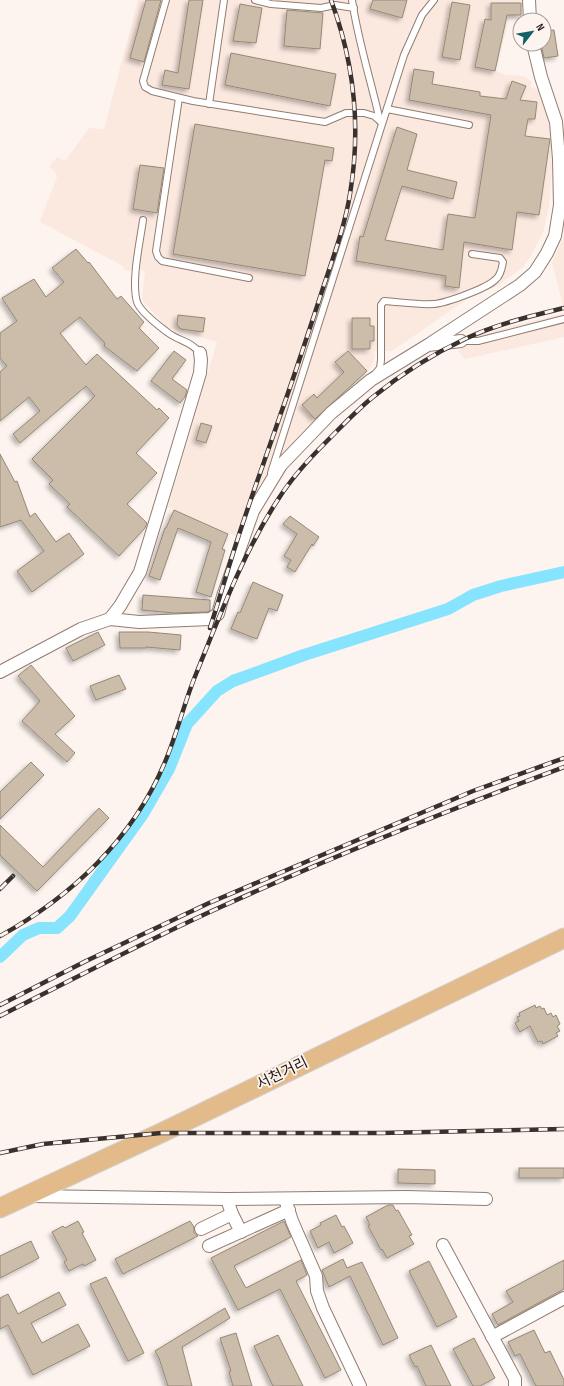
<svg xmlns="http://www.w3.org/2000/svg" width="564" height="1386" viewBox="0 0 564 1386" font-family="'Sofia Sans Condensed','Noto Sans KR',sans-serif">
<defs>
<filter id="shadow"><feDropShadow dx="-3" dy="3" stdDeviation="2" flood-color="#0004"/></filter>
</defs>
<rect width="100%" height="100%" fill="#fdf4ef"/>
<!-- built -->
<g fill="#fbe8df">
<path d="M138 0H523L525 18 509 19 495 71 507 75 524 76 532 82 530 87 541 91 548 105 552 166 549 207 543 233 530 257 523 267 497 286 466 300 392 351 375 350 374 361 365 376 286 452 260 484 240 538 168 507 217 342 167 327 142 300 145 271 133 268 131 271H126L121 265 42 223 40 221 57 177 54 170 49 167 57 157 65 161 89 128 104 129Z"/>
<path d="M564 236V309L552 263Z"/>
<path d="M564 313V337L465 359 458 351 478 335Z"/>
</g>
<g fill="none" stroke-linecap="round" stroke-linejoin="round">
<!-- canal -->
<path stroke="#86e4fe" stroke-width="12" d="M0 957 23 935 39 928H57L70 916 143 814 169 769 187 724 217 691 233 681 304 655 448 609 473 595 501 586 564 572"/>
</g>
<!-- building -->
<g fill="#ccbdab" stroke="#968876" filter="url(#shadow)">
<path d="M146 0H161L144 62 130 58Z"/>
<path d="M189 0H203L189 89 162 85 165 70 178 73Z"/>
<path d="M373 0H407L402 18 370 9Z"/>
<path d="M452 2 470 5 460 60 442 57Z"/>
<path d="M491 3H521V15H507L495 71 475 67 485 19 491 20Z"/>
<path d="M240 4 262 8 256 43 233 41Z"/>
<path d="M287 10 323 13 320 49 284 46Z"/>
<path d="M554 30 558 56 544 58 541 44H544V31Z"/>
<path d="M231 53 336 74 330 106 225 85Z"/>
<path d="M414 69 434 72 432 84 480 92V96L506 99 512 81 526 86 520 100 537 102 535 119H528L525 136 550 139 539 215 517 212 512 250 464 242 459 288 445 286 446 276 356 261 360 236 363 237 397 127 417 134 407 170 457 182 453 199 402 186 385 240 443 250 448 214 475 218 491 115 409 100Z"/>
<path d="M195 124 334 148 332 161 325 160 305 276 173 254Z"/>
<path d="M140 165 164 168 157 213 133 209Z"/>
<path d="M76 249 88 263 89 262 117 299 121 296 144 322 139 328 159 348 137 371 104 346 105 343 80 317 60 333 86 365 97 354 157 410 159 408 169 418 136 453 157 473 127 504 147 523 145 528 119 556 67 507 70 504 49 484 53 480 32 459 95 396 86 386 20 443 13 434 40 411 29 397 0 421V372L7 366 0 358V333L17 321 2 298 34 279 46 297 64 282 52 268Z"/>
<path d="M178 315 205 318 203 332 181 329 177 325Z"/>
<path d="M352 318H370V326H374V341H370V349H352Z"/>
<path d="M174 351 186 360 172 379 187 390 185 397 180 403 151 381Z"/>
<path d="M348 351 367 371 315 419 302 405 314 394 317 398 344 372 335 362Z"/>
<path d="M201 423 212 426 206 443 196 440Z"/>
<path d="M0 454 15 482 17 481 30 517 35 513 56 542 69 533 84 554 32 592 17 571 44 551 21 520 0 527Z"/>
<path d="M174 510 228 534 222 549 225 550 211 597 196 592 211 542 178 528 160 580 149 576 165 528H166Z"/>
<path d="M290 516 319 537 313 546 312 544 295 572 287 567 291 560 284 556 297 534 283 524Z"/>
<path d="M253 582 283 595 277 611 269 608 257 639 231 629 238 612 240 613Z"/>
<path d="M143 595 210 600V610L208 612 174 613 142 610Z"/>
<path d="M98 632 105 645 73 661 66 648Z"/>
<path d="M119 632H148L181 635 180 650 146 647V648H120Z"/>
<path d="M31 665 75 716 55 734 75 753 67 762 22 721 40 701 18 676Z"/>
<path d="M119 675 126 689 96 700 90 686Z"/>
<path d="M31 762 44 775 0 819V792Z"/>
<path d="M99 808 109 818 37 891 0 855V825L43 867Z"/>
<path d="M535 1005 536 1008 540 1006 542 1009 544 1008 547 1015 551 1013 553 1017 556 1015 560 1024 557 1026 560 1031 556 1033 558 1036 543 1044 542 1041 538 1042 530 1026 520 1032 515 1023 519 1021 517 1017 520 1016 519 1013Z"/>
<rect x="519" y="1168" width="45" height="10"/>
<path d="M398 1169 435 1170V1184L398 1183Z"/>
<path d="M388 1205H393L396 1211 398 1210 412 1235 409 1236 414 1244 387 1258 382 1249 381 1250 368 1226 370 1225 366 1217Z"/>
<path d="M336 1215 342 1227 344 1226 353 1243 334 1253 329 1242 318 1248 310 1231 321 1225 320 1223Z"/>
<path d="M78 1221 84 1232 82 1233 96 1260 84 1266 83 1264 69 1271 64 1262 67 1260 52 1232 63 1226 65 1228Z"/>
<path d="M190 1221 194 1227V1233L198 1236 123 1274 115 1259Z"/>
<path d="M284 1221 291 1237 234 1266 246 1288 301 1260 307 1275 296 1281 341 1370 325 1378 280 1289 238 1310 211 1258Z"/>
<path d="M31 1241 39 1258 0 1278V1256Z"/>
<path d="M343 1259 347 1268 362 1262 398 1338 383 1345 350 1276 329 1287 322 1270Z"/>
<path d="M564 1260V1289L498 1325 492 1314 513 1302 506 1291Z"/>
<path d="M429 1261 457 1317 437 1327 409 1271Z"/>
<path d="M106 1277 144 1353 128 1361 90 1284Z"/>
<path d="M59 1292 66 1305 31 1323 42 1343 78 1324 90 1346 33 1375 8 1325 0 1329V1298L8 1294 18 1314Z"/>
<path d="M225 1308 230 1318 182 1347 192 1386H168L159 1358 155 1351Z"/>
<path d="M534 1330 545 1353 550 1351 564 1380V1386H536L520 1354 515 1356 508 1342Z"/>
<path d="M236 1333 252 1386H233L229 1372 231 1371 220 1338Z"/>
<path d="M278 1335 303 1386H273L254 1346Z"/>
<path d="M474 1338 495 1378 480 1386H473L453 1349Z"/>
<path d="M431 1345 451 1386H426L417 1366 415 1367 409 1355Z"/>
</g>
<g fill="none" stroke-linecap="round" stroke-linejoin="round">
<!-- service casing -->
<g stroke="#917c71" stroke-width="8">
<g id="service">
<path d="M166 0 143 81 145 87 152 91 193 101 325 122 346 113H364L374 116 380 121"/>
<path d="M255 0 271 4 321 8 335 5 354 8"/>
<path d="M352 0C358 41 371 81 380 121"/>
<path d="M179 98 156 251 158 257 162 261 249 278"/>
<path d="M209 104 224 0"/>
<path d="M387 109 469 125"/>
<path d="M143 220C140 242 131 281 137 302 140 311 159 326 167 332 178 341 191 341 200 353"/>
<path d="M461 341H478L564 319"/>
<path d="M375 374 380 368 381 360V305L384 301C400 302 418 305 434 304 446 303 488 288 496 279 501 275 502 267 503 262L500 258 472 254"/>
<path d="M271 473 404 55 422 15 434 0"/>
</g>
</g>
<!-- minor casing -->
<g stroke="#917c71" stroke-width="14">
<g id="minor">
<path d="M529 0 530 20"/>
<path d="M431 343 520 285 535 272 547 253 555 236 560 205 559 159 556 122 541 77 533 44"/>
<path d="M110 619 120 606 140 572 168 480 200 373 201 360 200 353"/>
<path d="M0 672 81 629 110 619 139 622 210 619 218 614 223 596 253 511 281 465 331 413 371 380 428 345 461 341"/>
<path d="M31 1196 227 1199 406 1197 486 1199"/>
<path d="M227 1199 232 1214 241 1232"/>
<path d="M285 1199 292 1221 316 1276 317 1291 323 1308 360 1386"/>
<path d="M201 1229 232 1214"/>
<path d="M443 1245 515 1379V1386"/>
<path d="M209 1246 289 1210"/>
<path d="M492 1337 564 1298"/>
</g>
</g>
<!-- primary casing -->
<g stroke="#d3d1d1" stroke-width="21">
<path id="primary" d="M0 1208 161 1133 564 938"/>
</g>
<!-- service -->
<use href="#service" stroke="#fff" stroke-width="6"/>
<!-- minor -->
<use href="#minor" stroke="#fff" stroke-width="12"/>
<!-- primary -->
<use href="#primary" stroke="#e3bb8b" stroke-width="19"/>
<!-- rail casing -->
<g stroke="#39312d" stroke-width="4.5">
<g id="rail">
<path d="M210 628C219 600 227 572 236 544 250 500 266 457 281 413 296 371 310 328 324 285 334 255 345 225 350 194 361 129 354 62 331 0"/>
<path d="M0 889 13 876"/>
<path d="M0 936C71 897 133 839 165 762 177 734 184 703 196 674 220 615 244 551 279 498 293 476 310 458 328 440 342 426 357 410 373 397 401 374 433 354 467 338 497 324 531 316 564 308"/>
<path d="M0 1005 86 961 209 903 473 791 564 758"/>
<path d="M0 1016C71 980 142 943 214 910 329 858 446 811 564 767"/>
<path d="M0 1153 43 1144 161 1133H381L564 1129"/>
</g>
</g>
<!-- rail -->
<use href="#rail" stroke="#fdf4ef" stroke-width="3" stroke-dasharray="9" stroke-linecap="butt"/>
</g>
<g text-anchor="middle" stroke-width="3.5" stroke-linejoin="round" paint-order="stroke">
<!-- street labels -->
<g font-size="15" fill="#231b17" stroke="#fdf4ef">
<text transform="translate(282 1073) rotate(-26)" y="5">서천거리</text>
</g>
</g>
<!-- north arrow -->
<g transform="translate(532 32) rotate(59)"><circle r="19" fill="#fdf4ef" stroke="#a69d99"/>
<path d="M0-3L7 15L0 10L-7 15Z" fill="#116168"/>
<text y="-6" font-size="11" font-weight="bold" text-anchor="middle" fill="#231b17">N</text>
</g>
</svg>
